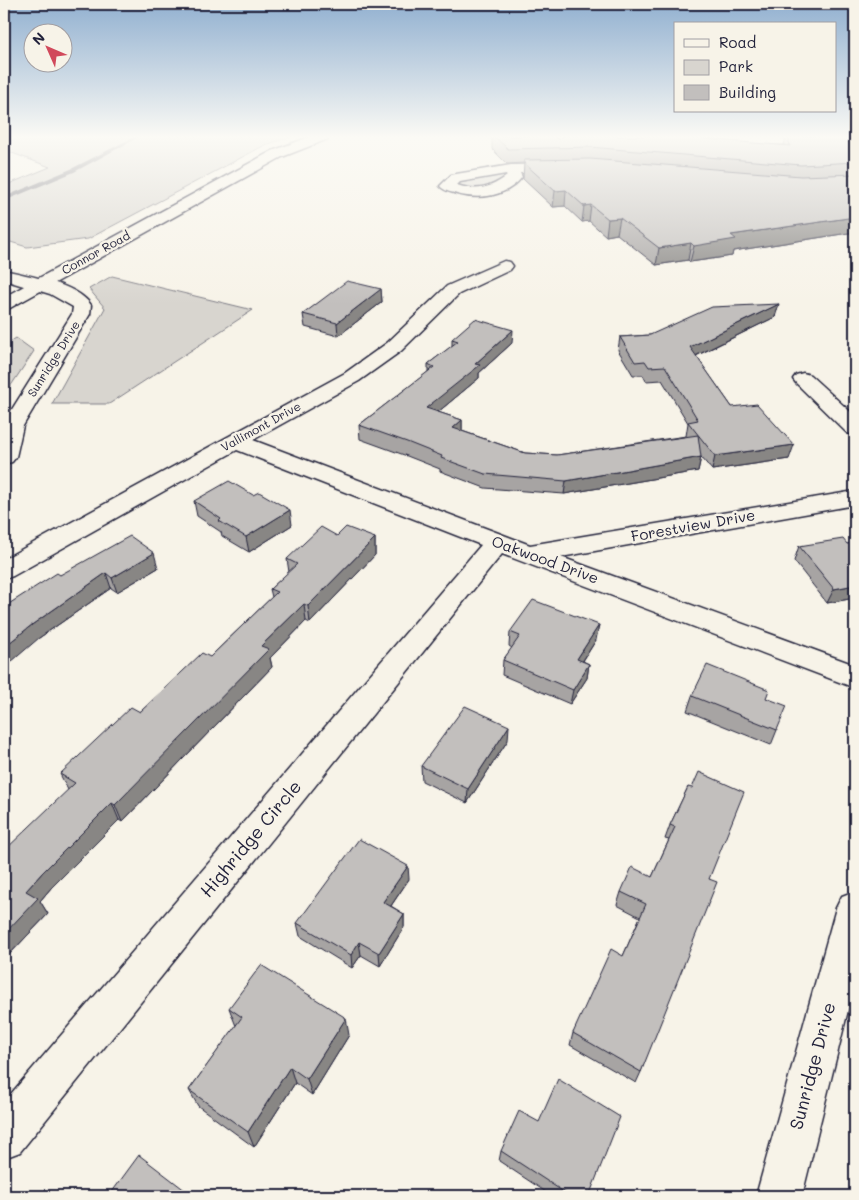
<svg xmlns="http://www.w3.org/2000/svg" width="859" height="1200" viewBox="0 0 859 1200" font-family="Mali,sans-serif">
<rect width="100%" height="100%" fill="#f7f3e8"/>
<filter id="ink" filterUnits="userSpaceOnUse"><feTurbulence type="fractalNoise" baseFrequency=".02" numOctaves="2"/><feDisplacementMap in="SourceGraphic" scale="10" xChannelSelector="R" yChannelSelector="G"/><feConvolveMatrix kernelMatrix="1 2 1 2 8 2 1 2 1" color-interpolation-filters="sRGB"/></filter>
<g filter="url(#ink)">
<!-- green -->
<g fill="#d8d5cf" stroke="#7d7c85">
<path d="M25 136H294L265 145 88 239 27 247 4 240V186L50 167 4 150V143Z"/>
<path d="M504 175 508 177 483 190 461 188 458 184 468 179Z"/>
<path d="M112 276 253 310 109 404H52L105 308 89 289Z"/>
<path d="M16 338 34 351 4 396V346Z"/>
</g>
<g fill="none" stroke-linecap="round" stroke-linejoin="round">
<!-- stream -->
<path fill="#76747f" fill-rule="evenodd" d="M136 136H141L74 172 4 201V197L71 169Z"/>
<!-- minor casing -->
<g stroke="#22223b" stroke-width="3">
<g id="minor">
<path d="M561 164 568 168 566 171 520 173 522 177C507 197 479 200 457 194 451 192 444 191 440 186L451 175 456 174 511 165ZM506 174 507 176C491 188 477 192 457 185L460 182Z"/>
<path d="M504 261 510 262 513 266 510 270 459 294 401 351 359 381 253 440 530 545 855 491V505L561 557 855 665V688L502 554 20 1152 4 1158V1102L481 545 237 450 13 576 4 579V559L345 373 387 343 447 286Z"/>
<path d="M4 270C28 276 76 283 91 305L90 314 23 426 16 457 12 462 4 464V422L72 314 73 307 50 294 4 280Z"/>
<path d="M803 373 810 375 855 416V435L847 433 796 383 793 379 796 375Z"/>
<path d="M855 891V982L802 1196H756L836 908 842 896Z"/>
</g>
</g>
<!-- primary casing -->
<g stroke="#22223b" stroke-width="3">
<path id="primary" d="M312 136H329L328 139 282 157 10 308 4 309V297L272 151Z"/>
</g>
<!-- minor -->
<use href="#minor" fill="#f7f3e8" fill-rule="evenodd"/>
<!-- primary -->
<use href="#primary" fill="#f7f3e8" fill-rule="evenodd"/>
</g>
<!-- wall -->
<g fill="#a7a4a3" stroke="#22223b">
<path d="M492 136H553L559 140 784 145 786 136H855V232L733 251 732 256 690 262 688 260 656 265 617 234 606 236 589 221 582 222 565 206 553 207 523 179 524 163 507 164 492 149Z"/>
<path d="M381 289 382 302 338 336 305 327 303 314Z"/>
<path d="M775 317 696 356 732 407 789 459 712 470 701 457 698 471 564 494 485 488 440 471V469L407 456 360 439 359 425 428 372V364L452 346V339L512 343 479 373V378L438 412 462 420V431L525 453 557 455 686 436 688 423 662 380 646 381 643 375H633L618 350 620 337 650 335Z"/>
<path d="M194 501 292 525 249 552 222 536 221 532 197 516Z"/>
<path d="M337 536 375 538V555L310 623 306 621 270 658 272 667 122 822 119 820 51 888 40 901 48 914 4 960 68 790 60 774 210 657 272 597 270 589 289 572 287 559Z"/>
<path d="M855 543V598L827 603 794 561 799 546 847 544Z"/>
<path d="M158 568 117 592 111 588 39 638 5 609 4 607 60 575Z"/>
<path d="M510 632 596 640 583 661 589 664 587 678 570 704 502 675 503 660 512 648 509 646Z"/>
<path d="M692 696 766 698 777 730 771 745 687 711Z"/>
<path d="M508 740 467 803 422 781 421 766Z"/>
<path d="M688 787 709 879 641 1072 636 1083 570 1045 573 1033 623 956 640 917 617 905 621 892 652 877 669 840 665 839 670 825Z"/>
<path d="M409 879 391 906 404 914V927L380 966 361 955 352 968 300 936 297 923Z"/>
<path d="M229 1008 349 1035 312 1095 295 1083 254 1147 198 1106 189 1090 236 1026Z"/>
<path d="M539 1122 589 1196H552L499 1161 501 1151Z"/>
</g>
<!-- shaded-wall -->
<g fill="#888684" stroke="#22223b">
<path d="M566 190 565 206 553 207 555 191Z"/>
<path d="M591 205 589 221 582 222 584 206Z"/>
<path d="M855 217V232L733 251 732 256 690 262 694 246 731 235Z"/>
<path d="M620 218 617 234 606 236 608 219Z"/>
<path d="M691 243 688 260 656 265 659 248Z"/>
<path d="M381 289 382 302 338 336 337 323Z"/>
<path d="M779 304 775 317 687 360 690 347Z"/>
<path d="M513 330 512 343 479 373V378L426 422V408Z"/>
<path d="M462 420V434L453 428Z"/>
<path d="M794 445 789 459 712 470 715 456Z"/>
<path d="M701 457 698 471 564 494 566 481Z"/>
<path d="M290 510 292 525 249 552 246 537Z"/>
<path d="M375 538V555L310 623 308 606Z"/>
<path d="M154 553 158 568 117 592 112 578Z"/>
<path d="M106 573 111 588 39 638 4 668V647L33 624Z"/>
<path d="M855 585V598L827 603 834 589Z"/>
<path d="M304 604 306 621 270 658 272 667 122 822 115 805 261 646Z"/>
<path d="M599 625 596 640 575 673 577 659Z"/>
<path d="M589 664 587 678 570 704 573 690Z"/>
<path d="M509 726 508 740 467 803 468 789Z"/>
<path d="M112 803 119 820 51 888 40 901 48 914 4 960V934L26 891 42 873Z"/>
<path d="M408 866 409 879 384 916 383 902Z"/>
<path d="M404 914V927L380 966 379 953Z"/>
<path d="M359 942 361 955 352 968 351 955Z"/>
<path d="M346 1018 349 1035 312 1095 307 1079Z"/>
<path d="M290 1067 295 1083 254 1147 248 1132Z"/>
<path d="M186 1191 189 1196H183Z"/>
</g>
<!-- building -->
<g fill="#c2bfbd" stroke="#22223b">
<path d="M494 136H553L559 140 562 136H669L790 146 788 136H855V162L801 165 590 147 508 149Z"/>
<path d="M590 159 801 176 855 174V217L731 235 736 239 694 246 691 243 659 248 620 218 608 219 591 205 584 206 566 190 555 191 524 163V160Z"/>
<path d="M347 281 381 289 337 323 303 314Z"/>
<path d="M779 304 690 347 732 407 757 404 794 445 715 456 688 422 698 420 665 366 649 367 645 361 635 362 620 337 650 335 712 307Z"/>
<path d="M475 319 513 330 475 364 480 365 426 408 462 420 453 428 525 453 557 455 698 435 701 457 566 481 485 474 441 458 442 456 407 442 359 425 434 367 428 364 458 341 452 339Z"/>
<path d="M229 481 253 495 259 492 290 510 246 537 219 521 221 519 194 501Z"/>
<path d="M321 527 337 536 346 527 375 538 308 606 304 604 261 646 269 649 115 805 112 803 42 873 26 891 38 898 4 934V851L75 783 60 774 131 707 140 712 202 653 210 657 277 592 270 589 297 564 287 559Z"/>
<path d="M130 536 154 553 112 578 106 573 33 624 4 647V609L5 608 4 607 57 573 60 575Z"/>
<path d="M843 539 847 544 855 543V585L834 589 799 546Z"/>
<path d="M533 600 599 625 577 659 589 664 573 690 503 660 520 636 510 632Z"/>
<path d="M707 665 769 690 766 698 787 706 777 730 692 696Z"/>
<path d="M465 706 509 726 468 789 421 766Z"/>
<path d="M699 772 744 792 709 879 717 882 641 1072 573 1033 611 949 623 956 646 904 621 892 632 867 652 877 675 827 670 825 688 787 692 788Z"/>
<path d="M359 839 408 866 383 902 404 914 379 953 359 942 351 955 297 923Z"/>
<path d="M261 965 346 1018 307 1079 290 1067 248 1132 189 1090 242 1017 229 1008Z"/>
<path d="M558 1079 620 1117 589 1196H570L501 1151 519 1111 539 1122Z"/>
<path d="M139 1155 186 1191 183 1196H109Z"/>
</g>
</g>
<!-- sky -->
<linearGradient id="sky" x2="0" y2="1"><stop stop-color="#91b0d0"/><stop offset="0.45" stop-color="#fbfaf5"/><stop offset="1" stop-color="#fbfaf5" stop-opacity="0"/></linearGradient>
<rect width="859" height="304" fill="url(#sky)"/>
<g text-anchor="middle" stroke-width="5" stroke-linejoin="round" paint-order="stroke">
<!-- far-street labels -->
<g font-size="12" fill="#22223b" stroke="#f7f3e8">
<text transform="translate(96 253) rotate(-29)" y="4">Connor Road</text>
<text transform="translate(54 359) rotate(-58)" y="4">Sunridge Drive</text>
<text transform="translate(261 427) rotate(-29)" y="4">Vallimont Drive</text>
</g>
<!-- street labels -->
<g font-size="15" fill="#22223b" stroke="#f7f3e8">
<text transform="translate(693 526) rotate(-10)" y="5">Forestview Drive</text>
<text transform="translate(545 560) rotate(20)" y="5">Oakwood Drive</text>
</g>
<!-- near-street labels -->
<g font-size="18" fill="#22223b" stroke="#f7f3e8">
<text transform="translate(251 839) rotate(-50)" y="6">Highridge Circle</text>
<text transform="translate(813 1066) rotate(-75)" y="6">Sunridge Drive</text>
</g>
</g>
<!-- margin -->
<rect width="859" height="1200" fill="none" stroke="#f7f3e8" stroke-width="20"/>
<rect x="10" y="10" width="839" height="1180" fill="none" stroke="#22223b" stroke-width="2" filter="url(#ink)"/>
<!-- legend -->
<rect x="674" y="22" width="162" height="90" fill="#f7f3e8" stroke="#a29fa3"/>
<rect x="684" y="39" width="25" height="8" fill="#f7f3e8" stroke="#a29fa3"/>
<text x="719" y="48" font-size="15" fill="#22223b">Road</text>
<rect x="684" y="60" width="25" height="15" fill="#d8d5cf" stroke="#a29fa3"/>
<text x="719" y="72" font-size="15" fill="#22223b">Park</text>
<rect x="684" y="85" width="25" height="15" fill="#c2bfbd" stroke="#a29fa3"/>
<text x="719" y="98" font-size="15" fill="#22223b">Building</text>
<!-- north arrow -->
<g transform="translate(48 48) rotate(315)"><circle r="24" fill="#f7f3e8" stroke="#a29fa3"/>
<path d="M0-4L9 19L0 12L-9 19Z" fill="#d1495b"/>
<text y="-8" font-size="14" font-weight="bold" text-anchor="middle" fill="#22223b">N</text>
</g>
</svg>
